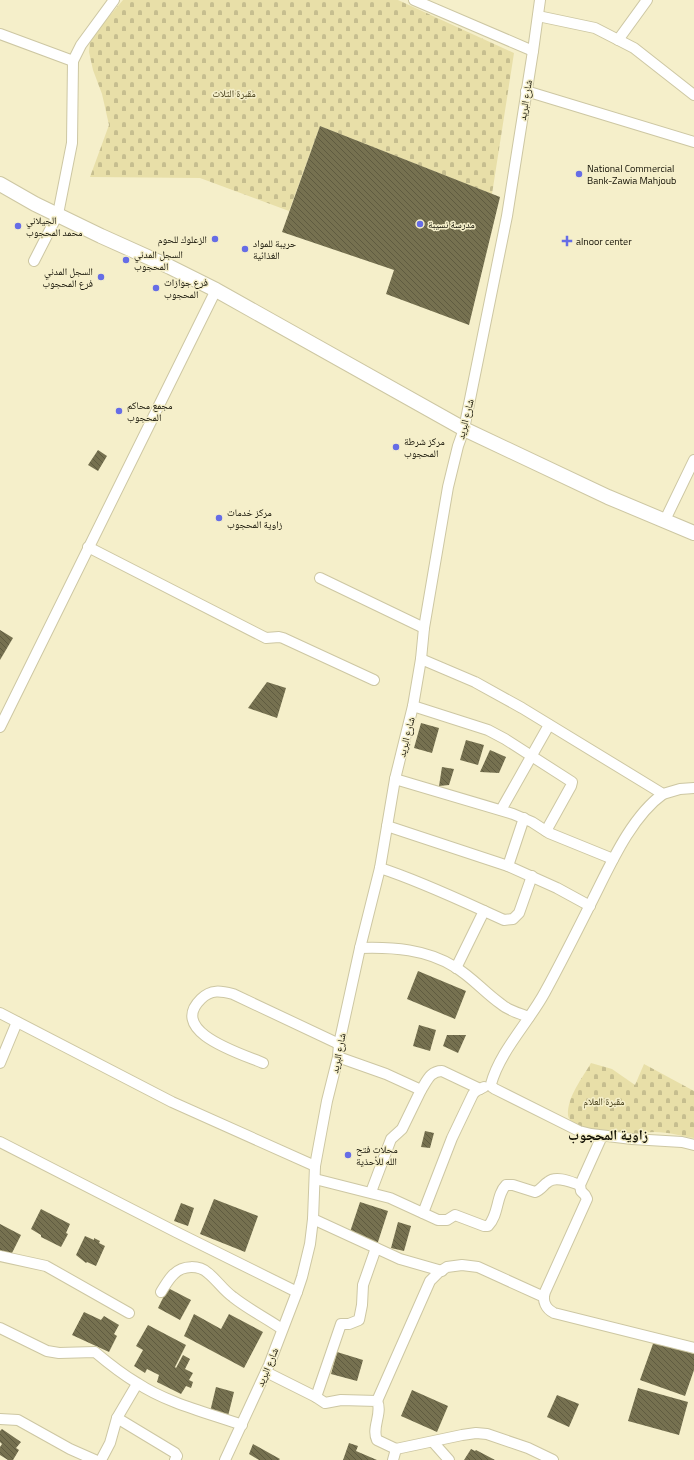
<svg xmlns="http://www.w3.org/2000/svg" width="694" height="1460" viewBox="0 0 694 1460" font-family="'Titillium Web','Noto Naskh Arabic',sans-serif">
<defs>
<pattern id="cemetery-stones" width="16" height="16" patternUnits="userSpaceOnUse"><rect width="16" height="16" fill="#e8dfa8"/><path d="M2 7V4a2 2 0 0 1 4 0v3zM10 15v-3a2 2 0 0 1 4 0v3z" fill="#c6be8f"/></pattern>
<pattern id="building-back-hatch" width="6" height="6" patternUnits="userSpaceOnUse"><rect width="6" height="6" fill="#767150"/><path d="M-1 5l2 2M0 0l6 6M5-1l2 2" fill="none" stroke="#5f5b40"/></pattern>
</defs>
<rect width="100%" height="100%" fill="#f5efca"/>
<!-- cemetery -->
<g fill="url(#cemetery-stones)">
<path d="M123 0H398L514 53 492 194 320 126 289 211 200 178 90 177 109 125 102 94 93 70 89 52 90 39Z"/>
<path d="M591 1063 612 1069 635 1085 644 1064 694 1091V1138C681 1136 668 1132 655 1132 640 1132 624 1135 609 1135 598 1134 569 1127 568 1115 567 1097 583 1077 591 1063Z"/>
</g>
<!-- building -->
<g fill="url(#building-back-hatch)">
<path d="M320 126 500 197 469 325 386 294 394 270 282 232Z"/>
<path d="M98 450 107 456 98 471 88 465Z"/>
<path d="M0 630 13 638 0 660Z"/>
<path d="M267 682 286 688 277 718 248 708Z"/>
<path d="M421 723 439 728 432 753 414 748Z"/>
<path d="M466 740 484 745 478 765 460 760Z"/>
<path d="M490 750 506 757 499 773 480 772Z"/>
<path d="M442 767 454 769 449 785 439 786Z"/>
<path d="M418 971 466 991 455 1019 407 999Z"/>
<path d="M419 1025 436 1030 430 1051 413 1046Z"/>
<path d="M447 1035H466L458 1053 443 1046Z"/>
<path d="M425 1131 434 1133 430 1148 421 1147Z"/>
<path d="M214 1199 258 1216 245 1252 200 1234Z"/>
<path d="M360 1202 388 1211 377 1245 349 1235Z"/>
<path d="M181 1203 194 1208 188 1226 174 1221Z"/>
<path d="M41 1209 70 1224 66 1233 68 1234 61 1247 41 1237V1235L31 1229Z"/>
<path d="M398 1222 411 1226 404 1251 391 1248Z"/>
<path d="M0 1224 21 1235 10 1257 0 1252Z"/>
<path d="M85 1236 94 1240V1238L100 1241 99 1243 105 1246 96 1266 87 1262 86 1263 76 1255Z"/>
<path d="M168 1288 191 1300 180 1320 158 1308Z"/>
<path d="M84 1312 101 1320 104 1316 119 1325 114 1334 117 1336 109 1352 72 1335Z"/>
<path d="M194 1314 221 1329 229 1314 263 1332 244 1368 184 1336Z"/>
<path d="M148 1325 186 1345 175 1367 176 1368 183 1355 190 1359 185 1369 193 1373 189 1380 193 1382 191 1388 186 1386 181 1394 157 1382 159 1375 147 1369 145 1373 134 1366 143 1350 136 1346Z"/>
<path d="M654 1341 694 1354V1370L685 1396 640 1380Z"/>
<path d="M337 1352 363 1360 357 1381 331 1374Z"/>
<path d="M216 1387 234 1392 228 1416 210 1412Z"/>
<path d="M638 1388 688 1402 679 1435 628 1421Z"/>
<path d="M412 1390 448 1406 437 1432 401 1416Z"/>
<path d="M557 1395 579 1404 569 1427 547 1417Z"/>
<path d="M2 1429 21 1442 16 1448 19 1450 13 1460H8L0 1455V1447L2 1444 0 1442V1431Z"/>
<path d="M349 1443 358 1446 356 1451 377 1460H343Z"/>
<path d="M253 1444 280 1459 279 1460H259L249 1454Z"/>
<path d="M471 1449 475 1451 476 1450 495 1460H464Z"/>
</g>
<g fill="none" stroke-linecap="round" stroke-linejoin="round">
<!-- street casing -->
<g stroke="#cdc7a3" stroke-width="12">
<g id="street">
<path d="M414 0 533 51"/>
<path d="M538 16 595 28 634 48 694 95"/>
<path d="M0 34 73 61"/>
<path d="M618 40 647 0"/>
<path d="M526 91 694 142"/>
<path d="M34 261 58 214 72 143 73 61 81 45 114 0"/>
<path d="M665 520 694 460"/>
<path d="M88 547 266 638 279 637 283 638 374 680"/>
<path d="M320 578 424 628"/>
<path d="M421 659 475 682 522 708 663 794 680 789 694 788"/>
<path d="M413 706 488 730 505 739 572 782 571 786 546 831"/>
<path d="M0 727 216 290"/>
<path d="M395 779 513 814 532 822 549 833 613 859"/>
<path d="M663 794C632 816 611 863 594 897 578 929 562 961 545 992 529 1022 500 1051 491 1084L492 1087 495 1089 579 1131 591 1134 632 1139 682 1142 694 1145"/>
<path d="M501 810 549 725"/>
<path d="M387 826 508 866 557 888 590 906"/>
<path d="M508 866 524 818"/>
<path d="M380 868C423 882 464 902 504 920L513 919 519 913 532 876"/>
<path d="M360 948C393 947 426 949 455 967 472 977 485 993 501 1004 509 1011 519 1013 529 1017"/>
<path d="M456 968 484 911"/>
<path d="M0 1013 172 1102 315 1166"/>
<path d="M338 1057 386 1074 421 1090C427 1081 430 1071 442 1071L480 1089"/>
<path d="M0 1063 17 1022"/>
<path d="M263 1063C242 1054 167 1032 201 999 211 989 221 991 233 994L339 1044"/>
<path d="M602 1136 580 1185 581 1191 585 1195 587 1199 545 1292C542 1301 546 1309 554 1313L694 1348"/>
<path d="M0 1142 176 1232 297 1292"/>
<path d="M315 1179 390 1198 438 1220H447L455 1215 484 1226H488C499 1215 496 1195 506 1185H513L535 1192C541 1190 543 1185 548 1182 556 1175 571 1182 580 1185"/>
<path d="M371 1192 391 1139 402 1129 421 1090"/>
<path d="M423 1213 452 1138 473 1094 476 1091 484 1087"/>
<path d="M313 1219 400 1259 442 1271"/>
<path d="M0 1256 46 1266 129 1313"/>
<path d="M161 1292C165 1286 169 1278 174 1274 183 1265 199 1265 208 1273 217 1280 223 1290 233 1297 248 1309 266 1318 282 1329"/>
<path d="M0 1328 47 1351 59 1353 95 1352C108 1363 122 1374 137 1383 167 1403 208 1413 242 1425"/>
<path d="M266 1372 316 1397 325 1403 341 1400 377 1401C383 1413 371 1428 377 1440L396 1449 393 1460"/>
<path d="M316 1397 341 1324H349L359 1320 362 1305 363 1285 376 1248"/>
<path d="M377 1401 430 1281 439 1272 447 1267 462 1265 478 1267 544 1297"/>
<path d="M117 1418 175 1453 177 1456 175 1460"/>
<path d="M0 1419 18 1420 70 1449 95 1460"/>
<path d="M433 1442 449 1460"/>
<path d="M396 1449 462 1435 476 1433 487 1434 528 1448 553 1460"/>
<path d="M101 1460 110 1443 117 1418 137 1384"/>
<path d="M225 1460 269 1365 297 1292 302 1277 310 1244 313 1219 315 1166 327 1101 338 1057 339 1044 360 948 380 868 395 779 413 706 421 659 424 628 448 487 458 446 464 429 507 216 533 51 540 0"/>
</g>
</g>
<!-- secondary casing -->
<g stroke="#cdc7a3" stroke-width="16">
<path id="secondary" d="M0 184 35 204 101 236 170 267 216 290 464 429 608 497 694 533"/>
</g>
<!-- street -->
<use href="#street" stroke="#fff" stroke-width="10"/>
<!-- secondary -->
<use href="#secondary" stroke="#fff" stroke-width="14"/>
</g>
<!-- markers -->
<g fill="#666de6" stroke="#f5efca" stroke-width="1.5">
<circle cx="579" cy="174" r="4"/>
<circle cx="420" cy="224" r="4"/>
<circle cx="18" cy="226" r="4"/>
<circle cx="215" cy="239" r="4"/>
<path d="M565 235h4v4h4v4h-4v4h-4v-4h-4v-4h4z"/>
<circle cx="245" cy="249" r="4"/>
<circle cx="126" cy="260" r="4"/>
<circle cx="101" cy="277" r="4"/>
<circle cx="156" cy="288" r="4"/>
<circle cx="119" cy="411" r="4"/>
<circle cx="396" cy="447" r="4"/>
<circle cx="219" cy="518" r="4"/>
<circle cx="348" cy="1155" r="4"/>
</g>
<g text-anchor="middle" stroke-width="3" stroke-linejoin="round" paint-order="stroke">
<!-- park labels -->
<g font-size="10" fill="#403913" stroke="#f5efca">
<text x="234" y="97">مقبرة التلات</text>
<text x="604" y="1105">مقبرة العلام</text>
</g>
<!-- street labels -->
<g font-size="10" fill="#110f03" stroke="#f5efca">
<text transform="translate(525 100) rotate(-81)" y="4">شارع البريد</text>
<text transform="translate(465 419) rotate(-76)" y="4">شارع البريد</text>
<text transform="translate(406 737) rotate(-76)" y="4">شارع البريد</text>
<text transform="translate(338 1053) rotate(-79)" y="4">شارع البريد</text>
<text transform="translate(267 1367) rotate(-67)" y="4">شارع البريد</text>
</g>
<!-- poi labels -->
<g font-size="10" fill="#110f03" stroke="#f5efca" text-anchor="start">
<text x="587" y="172">National Commercial<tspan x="587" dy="12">Bank-Zawia Mahjoub</tspan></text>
<text x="26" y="224">الجيلاني<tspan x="26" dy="12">محمد المحجوب</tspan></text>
<text x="428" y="228">مدرسة نسيبة</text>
<text x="207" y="243" text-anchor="end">الزعلوك للحوم</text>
<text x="576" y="245">alnoor center</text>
<text x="253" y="247">حريبة للمواد<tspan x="253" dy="12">الغذائية</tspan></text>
<text x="134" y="258">السجل المدني<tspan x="134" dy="12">المحجوب</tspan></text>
<text x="93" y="275" text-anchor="end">السجل المدني<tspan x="93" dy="12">فرع المحجوب</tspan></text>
<text x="164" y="286">فرع جوازات<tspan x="164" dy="12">المحجوب</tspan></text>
<text x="127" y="409">مجمع محاكم<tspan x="127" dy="12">المحجوب</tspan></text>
<text x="404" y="445">مركز شرطة<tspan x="404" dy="12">المحجوب</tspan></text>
<text x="227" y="516">مركز خدمات<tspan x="227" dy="12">زاوية المحجوب</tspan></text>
<text x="356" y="1153">محلات فتح<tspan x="356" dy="12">الله للأحذية</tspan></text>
</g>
<!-- district labels -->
<g font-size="14" font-weight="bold" fill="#110f03" stroke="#f5efca">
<text x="608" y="1140">زاوية المحجوب</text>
</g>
</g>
</svg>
